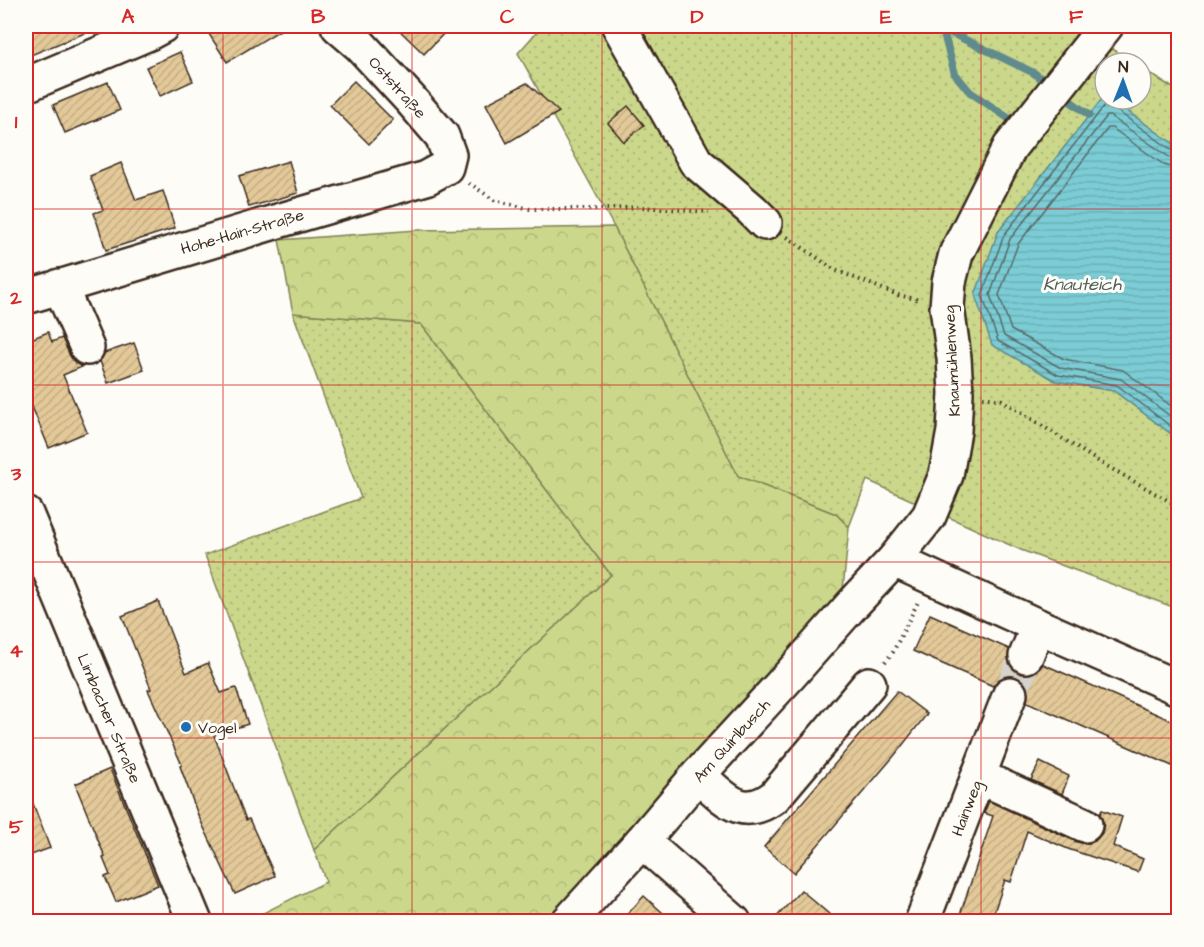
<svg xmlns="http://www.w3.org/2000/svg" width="1204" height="947" viewBox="0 0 1204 947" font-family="'Architects Daughter',sans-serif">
<defs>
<pattern id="grass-dots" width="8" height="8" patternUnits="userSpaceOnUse" patternTransform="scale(1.5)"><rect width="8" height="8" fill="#cbd88b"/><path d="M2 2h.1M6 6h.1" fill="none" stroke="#afba78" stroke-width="1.8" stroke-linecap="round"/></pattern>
<pattern id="forest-crowns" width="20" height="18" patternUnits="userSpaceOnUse" patternTransform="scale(1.5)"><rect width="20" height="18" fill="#cbd88b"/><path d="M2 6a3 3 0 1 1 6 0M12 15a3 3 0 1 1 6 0" fill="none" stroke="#afba78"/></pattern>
<pattern id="water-rules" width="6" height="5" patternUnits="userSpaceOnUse" patternTransform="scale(1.5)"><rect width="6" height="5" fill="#7bccd5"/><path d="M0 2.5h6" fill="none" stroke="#6bafb6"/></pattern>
<pattern id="building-hatch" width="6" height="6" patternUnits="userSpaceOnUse" patternTransform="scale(1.5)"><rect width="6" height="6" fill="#e3c999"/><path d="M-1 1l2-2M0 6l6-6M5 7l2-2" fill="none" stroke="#c4ad83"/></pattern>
</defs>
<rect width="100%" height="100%" fill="#fdfcf7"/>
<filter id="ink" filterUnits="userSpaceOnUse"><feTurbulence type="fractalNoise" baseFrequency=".0167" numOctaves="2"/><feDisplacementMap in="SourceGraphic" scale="12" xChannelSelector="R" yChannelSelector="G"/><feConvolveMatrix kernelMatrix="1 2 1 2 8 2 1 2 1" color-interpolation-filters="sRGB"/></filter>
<g filter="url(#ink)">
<!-- grass -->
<g fill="url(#grass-dots)" stroke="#838154" stroke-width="1.5">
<path d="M542 26H946L1100 30 1114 50 1134 63H1105V96L998 232 1056 381 1114 391 1178 439V609L1021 550 867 480 849 527 836 514 738 476 614 227 518 53Z"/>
<path d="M1141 68 1178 91V147L1110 99H1141Z"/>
<path d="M293 313 421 324 611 575 314 850 205 555 361 498Z"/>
</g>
<!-- forest -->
<path fill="url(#forest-crowns)" stroke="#838154" stroke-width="1.5" d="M614 227 738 476 836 514 849 527 842 600 553 921 245 922 326 882 314 850 611 575 421 324 293 313 279 240 418 230Z"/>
<!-- water -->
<path fill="url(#water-rules)" stroke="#618b8c" stroke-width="1.5" d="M1105 95V99H1110L1178 147V439L1114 391 1056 381 992 345 975 295 998 232Z"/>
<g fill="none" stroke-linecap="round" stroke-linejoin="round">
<!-- shore -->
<g stroke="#556b67" stroke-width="1.5">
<path d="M1178 152 1173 151 1109 105H1105L1004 235 982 295 998 341 1058 375 1117 385 1178 432"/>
<path d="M1178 159 1169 157 1110 116H1107L1010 239 990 295 1004 336 1061 368 1121 379 1178 422"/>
<path d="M1178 168 1171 167 1164 165 1112 128H1108L1018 244 999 295 1011 330 1064 359 1123 370 1178 411"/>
</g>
<!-- stream -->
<g stroke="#618b8c" stroke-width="8">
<path d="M942 27 955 74 970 92 1011 120"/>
<path d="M943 29 1034 73 1050 85"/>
<path d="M1062 95 1089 115"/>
</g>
</g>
<!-- building -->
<g fill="url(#building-hatch)" stroke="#3b2a1e" stroke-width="1.5">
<path d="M26 26H102L26 57Z"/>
<path d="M223 26H287L227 62 209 34Z"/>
<path d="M395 26H451L424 54Z"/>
<path d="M180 52 193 81 160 96 146 67Z"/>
<path d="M354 81 393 120 369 144 330 105Z"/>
<path d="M108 82 120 110 65 133 53 105Z"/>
<path d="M527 83 559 112 507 143 486 104Z"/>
<path d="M628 106 644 125 624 142 608 123Z"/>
<path d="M289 161 298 193 249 207 239 176Z"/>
<path d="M121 163 136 200 163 191 175 228 106 250 94 213 103 210 90 176Z"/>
<path d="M48 332 52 342 62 338 70 356 75 363 82 367 63 375 87 432 49 448 26 392V341Z"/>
<path d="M134 343 144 370 108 383 100 361 104 353Z"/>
<path d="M158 601 186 673 208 663 221 693 236 688 248 724 214 735 246 820 249 819 275 876 235 894 198 815 180 766 182 765 148 690 151 689 122 616Z"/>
<path d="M930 614 1009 649 1008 659 1012 668 1019 673 1029 674 1037 671 1043 664 1179 724V769L1027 702 1028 691 1025 683 1017 677 1007 676 999 679 993 686 913 651Z"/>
<path d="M897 691 927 714 894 756 794 873 764 847Z"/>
<path d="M1040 762 1069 776 1062 794 1031 780Z"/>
<path d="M110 769 158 885 116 902 105 877 110 875 103 858 105 857 75 784Z"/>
<path d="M26 788H27L50 848 26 857Z"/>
<path d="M989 801 1077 842 1086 844 1095 841 1102 833 1104 824 1100 814 1102 810 1122 817 1113 846 1143 859 1138 872 1068 849 1027 831 1011 882 1005 880 991 921H958L993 816 984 813Z"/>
<path d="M801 890 837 921H773Z"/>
<path d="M644 896 672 921H621Z"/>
</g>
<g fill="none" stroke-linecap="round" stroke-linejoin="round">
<!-- minor-tunnel -->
<path stroke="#d6d2cc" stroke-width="33" stroke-dasharray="33 16" stroke-linecap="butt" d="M1010 694 1026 656"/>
<!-- minor casing -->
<g stroke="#3b2a1e" stroke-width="38">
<g id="minor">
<path d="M619 26 696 162 752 210 765 223"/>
<path d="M26 85 149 33 162 26"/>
<path d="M60 286 87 348"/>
<path d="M26 297 278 221 426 178 446 167 449 155 442 136 410 99 360 45 338 26"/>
<path d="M26 514 195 922"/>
<path d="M894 560 1038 626 1178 688"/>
<path d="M1026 656 1038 626"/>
<path d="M698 775C723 796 740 822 774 797L869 684"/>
<path d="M978 776 1085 825"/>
<path d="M642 841 734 922"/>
<path d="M568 922 642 841 698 775 790 675 851 606 894 560 929 516 946 475 954 431 956 393 954 358 947 307 949 282 956 254 1010 147 1106 26"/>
<path d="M922 922 1010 694"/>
</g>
</g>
<!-- path -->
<g stroke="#3b2a1e" stroke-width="4" stroke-dasharray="1.5 4.5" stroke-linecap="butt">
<path d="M469 183 494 200 530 209H606L641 207 709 212"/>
<path d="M787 237 835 270 898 295 920 300"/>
<path d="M983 397 1002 400 1096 460 1178 506"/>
<path d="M885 662 893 652 919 600"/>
</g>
<!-- minor -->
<use href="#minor" stroke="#fdfcf7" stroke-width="33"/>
</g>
</g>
<!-- grid -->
<path fill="none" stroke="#d62828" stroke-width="1.5" stroke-opacity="0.55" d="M223 26V922M412 26V922M602 26V922M792 26V922M981 26V922M26 209H1178M26 385H1178M26 562H1178M26 738H1178"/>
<!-- markers -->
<circle fill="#1f6fb2" stroke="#fdfcf7" stroke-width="2" cx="186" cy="727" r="6"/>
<g text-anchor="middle" stroke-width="6" stroke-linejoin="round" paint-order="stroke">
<!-- street labels -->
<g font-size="16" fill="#3b2a1e" stroke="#fdfcf7">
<text transform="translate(398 87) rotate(48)" y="6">Oststraße</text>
<text transform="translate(242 231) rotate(-16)" y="6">Hohe-Hain-Straße</text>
<text transform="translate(951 361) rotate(-93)" y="6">Knaumühlenweg</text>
<text transform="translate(110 718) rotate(67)" y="6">Limbacher Straße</text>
<text transform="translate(731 740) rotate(-48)" y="6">Am Quirlbusch</text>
<text transform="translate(966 808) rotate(-69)" y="6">Hainweg</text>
</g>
<!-- poi labels -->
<g font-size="16" fill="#3b2a1e" stroke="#fdfcf7" text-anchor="start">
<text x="198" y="733">Vogel</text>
</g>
<!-- water labels -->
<g font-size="18" font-style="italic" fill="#4e5b55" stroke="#fdfcf7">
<text x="1082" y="290">Knauteich</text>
</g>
</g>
<!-- margin -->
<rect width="1204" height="947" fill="none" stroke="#fdfcf7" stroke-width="66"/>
<!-- north arrow -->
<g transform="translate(1123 81) rotate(1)"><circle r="28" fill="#fdfcf7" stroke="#afa8a0" stroke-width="1.5"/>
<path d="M0-4.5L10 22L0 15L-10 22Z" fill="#1f6fb2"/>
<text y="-9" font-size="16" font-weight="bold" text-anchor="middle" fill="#3b2a1e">N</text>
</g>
<rect x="33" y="33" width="1138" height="881" fill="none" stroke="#d62828" stroke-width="2"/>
<g font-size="20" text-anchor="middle" font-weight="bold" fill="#d62828">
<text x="128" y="23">A</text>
<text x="318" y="23">B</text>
<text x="507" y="23">C</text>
<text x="697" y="23">D</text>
<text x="886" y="23">E</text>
<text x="1076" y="23">F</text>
<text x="16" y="128">1</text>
<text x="16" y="304">2</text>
<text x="16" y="480">3</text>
<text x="16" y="657">4</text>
<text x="16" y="833">5</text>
</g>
</svg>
